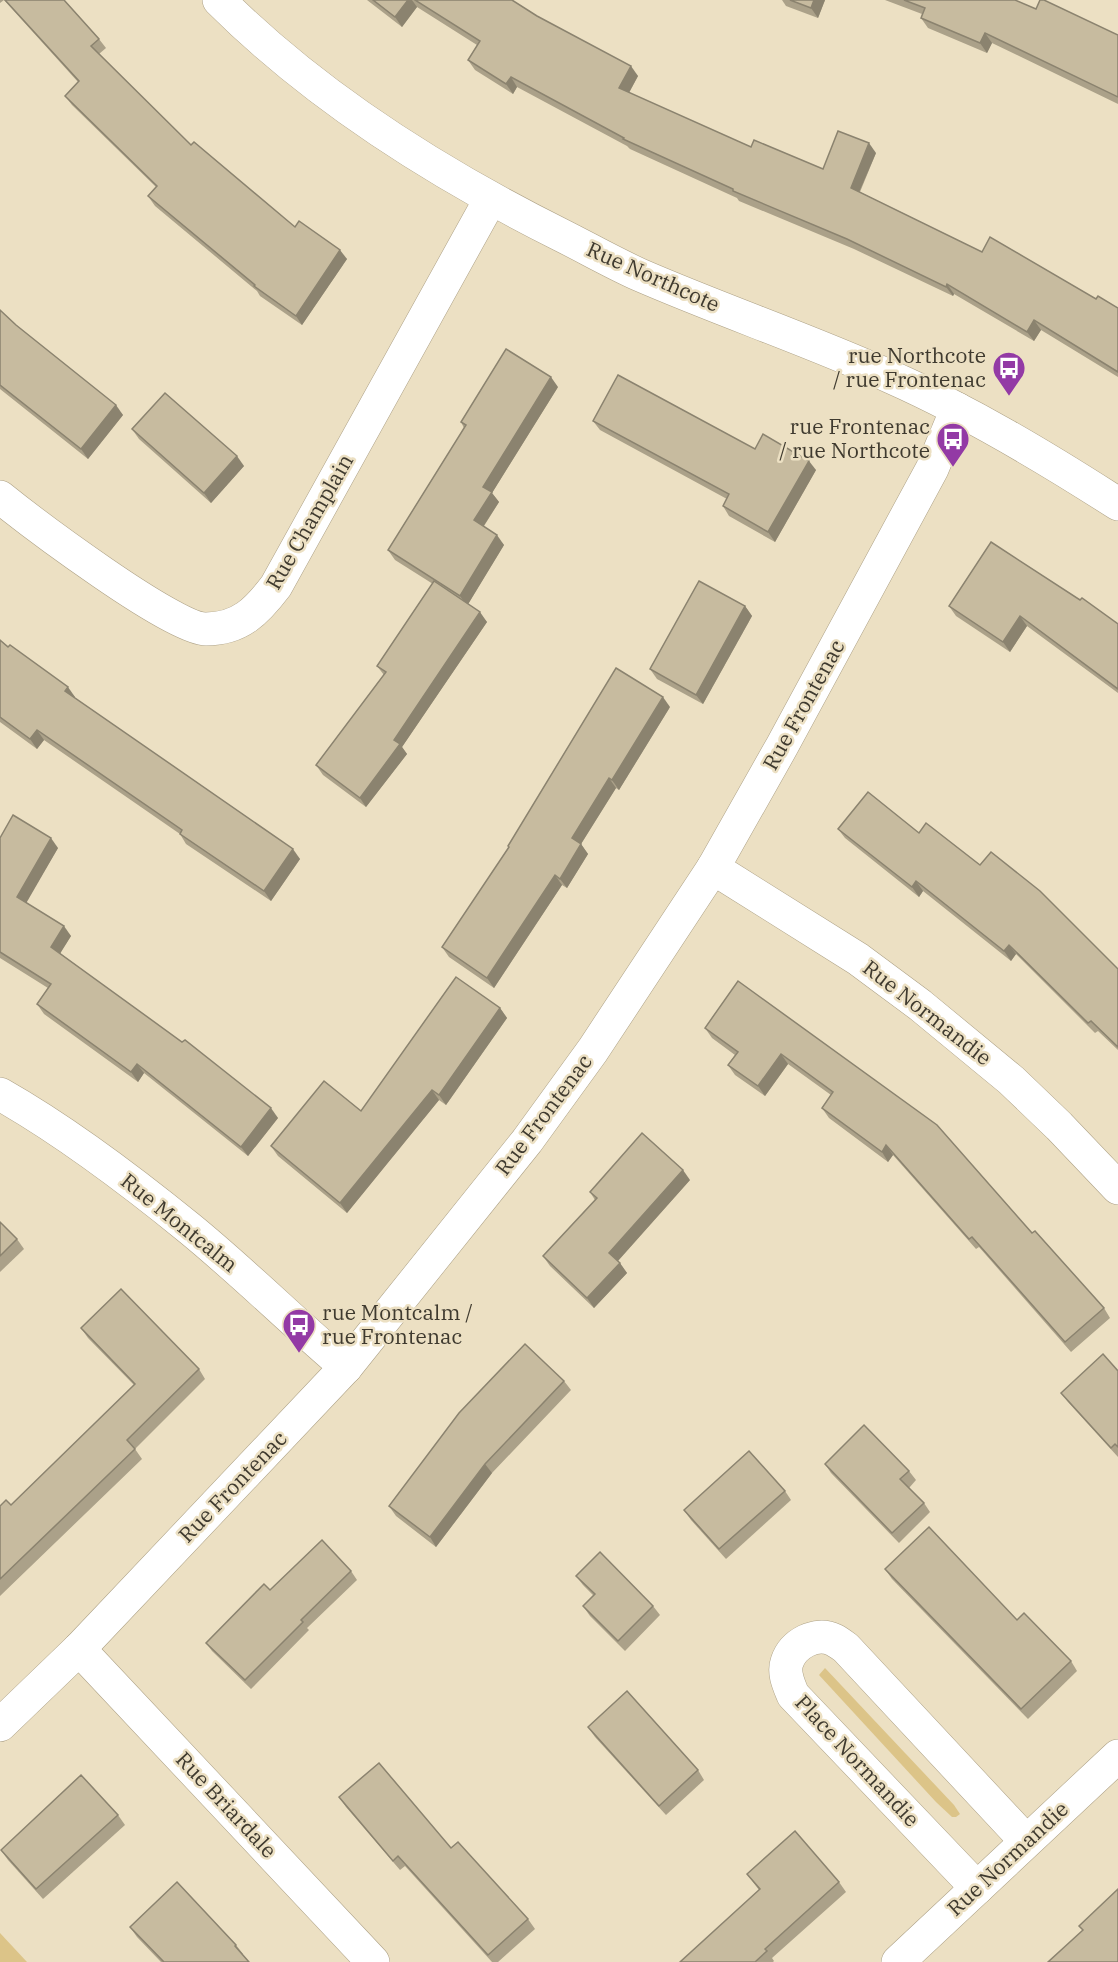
<svg xmlns="http://www.w3.org/2000/svg" width="1118" height="1962" viewBox="0 0 1118 1962" font-family="'IBM Plex Serif',serif">
<rect width="100%" height="100%" fill="#ece0c3"/>
<!-- green -->
<g fill="#dcc488">
<path d="M825 1668 954 1805 960 1814 956 1817H952L936 1802 819 1675Z"/>
<path d="M0 1933 27 1962H0Z"/>
</g>
<g fill="none" stroke-linecap="round" stroke-linejoin="round">
<!-- street casing -->
<g stroke="#ada186" stroke-width="34">
<g id="street">
<path d="M219 0C317 98 437 173 561 235 587 248 613 263 640 275 723 311 809 340 891 377 970 412 1045 457 1118 504"/>
<path d="M0 497C31 522 174 630 206 629 240 629 257 611 276 586L490 200"/>
<path d="M713 868 858 959 920 1005 1011 1080 1059 1126 1118 1188"/>
<path d="M0 1094C67 1132 130 1180 189 1228 243 1272 293 1322 346 1367"/>
<path d="M79 1649 373 1962"/>
<path d="M0 1725 79 1649 346 1367 527 1141 593 1050 713 868 782 746 932 469 957 409"/>
<path d="M977 1888 793 1695C789 1685 783 1673 787 1662 793 1644 816 1631 834 1640 838 1642 842 1645 846 1648L1026 1841"/>
<path d="M898 1962 1118 1756"/>
</g>
</g>
<!-- street -->
<use href="#street" stroke="#fff" stroke-width="33"/>
</g>
<!-- wall -->
<g fill="#aba189">
<path d="M0 0H64L99 39 106 48 99 54 191 145 295 227 347 259 302 325 260 296 257 291 155 206 148 196 156 187 72 105 65 96 78 82 4 0 0 3Z"/>
<path d="M367 0H512L537 16 638 76 629 93 751 147 823 169 876 153 860 192 982 252 1118 308V377L1041 330 1034 341 954 294 953 296 854 249 739 201 737 198 630 149 627 146 517 87 513 94 475 70 468 60 477 45 417 7 402 27Z"/>
<path d="M782 0H825L818 18 786 6Z"/>
<path d="M885 0H1015L1036 9 1118 35V104L992 43 987 53 928 28 921 18 922 14Z"/>
<path d="M0 310 16 325 123 415 88 459 0 389Z"/>
<path d="M558 387 492 493 499 502 484 526 504 545 468 604 487 622 402 747 407 754 366 807 323 775 316 765 384 675 377 666 433 584 395 560 388 550 464 428 461 422Z"/>
<path d="M593 421 755 449 816 470 775 542 729 516 723 506 727 499 600 430Z"/>
<path d="M132 429 244 466 211 503 139 439Z"/>
<path d="M745 606 752 616 703 704 657 679 650 669Z"/>
<path d="M949 606 1118 624V693L1027 626 1010 652 956 616Z"/>
<path d="M0 640 75 697 74 698 300 859 271 901 186 844 180 834 44 740 37 749 0 722Z"/>
<path d="M670 707 619 790 616 788 581 844 588 854 567 888 562 885 494 988 449 957 442 947 509 848 508 846Z"/>
<path d="M838 829 919 833 980 865 1118 969V1050L1098 1031 1095 1033 1016 954 1011 961 923 891 919 897 845 838Z"/>
<path d="M0 838 58 848 26 902 71 936 60 953 278 1118 248 1156 144 1073 138 1082 44 1014 37 1004 48 988 0 958Z"/>
<path d="M738 981 1032 1233 1104 1308 1110 1318 1071 1352 979 1247 976 1249 893 1155 888 1162 829 1118 822 1108 831 1095 788 1064 765 1096 735 1075 728 1065 735 1055 712 1038 705 1028Z"/>
<path d="M500 1008 507 1018 446 1105 439 1100 347 1213 278 1156 271 1146 361 1111Z"/>
<path d="M690 1180 618 1261 627 1273 594 1308 550 1266 543 1256 595 1200 590 1192Z"/>
<path d="M0 1222 17 1239 24 1249 0 1272Z"/>
<path d="M81 1328 199 1369 205 1379 135 1449 142 1459 0 1596V1506L11 1505 134 1385 88 1338Z"/>
<path d="M1118 1371V1457L1068 1402 1061 1393Z"/>
<path d="M564 1381 571 1390 492 1473 436 1547 396 1516 389 1506Z"/>
<path d="M825 1464 909 1471 916 1480 909 1488 924 1503 930 1512 899 1543 831 1473Z"/>
<path d="M785 1491 791 1500 726 1559 691 1520 684 1510Z"/>
<path d="M885 1569 1017 1620 1071 1661 1077 1671 1028 1719 892 1579Z"/>
<path d="M351 1571 357 1580 307 1628 309 1630 251 1689 212 1651 206 1643 270 1590Z"/>
<path d="M576 1576 653 1606 660 1615 625 1651 590 1616 583 1606 594 1596 583 1585Z"/>
<path d="M588 1727 698 1770 704 1780 666 1815 595 1737Z"/>
<path d="M339 1797 451 1848 528 1919 535 1929 498 1962H492L405 1866 400 1870 346 1807Z"/>
<path d="M118 1815 125 1825 43 1899 8 1860 1 1850Z"/>
<path d="M747 1874 839 1882 846 1892 772 1958 774 1961 773 1962H680L759 1890Z"/>
<path d="M130 1927 236 1945 243 1954V1955L249 1962H161L137 1937Z"/>
</g>
<!-- shaded-wall -->
<g fill="#8b836f">
<path d="M408 0H412L417 7 402 27 395 17Z"/>
<path d="M814 0H825L818 18 811 8Z"/>
<path d="M985 33 992 43 987 53 980 43Z"/>
<path d="M631 66 638 76 626 98 619 88Z"/>
<path d="M511 77 517 87 513 94 506 84Z"/>
<path d="M869 143 876 153 857 197 851 188Z"/>
<path d="M340 250 347 259 302 325 296 316Z"/>
<path d="M947 284 954 294 953 296 946 287Z"/>
<path d="M1034 320 1041 330 1034 341 1027 332Z"/>
<path d="M551 377 558 387 492 493 499 502 481 530 474 520 483 487Z"/>
<path d="M116 405 123 415 88 459 81 449Z"/>
<path d="M237 456 244 466 211 503 204 493Z"/>
<path d="M809 461 816 470 775 542 768 532Z"/>
<path d="M497 535 504 545 467 606 460 596Z"/>
<path d="M745 606 752 616 703 704 696 695Z"/>
<path d="M480 612 487 622 402 747 407 754 366 807 360 798 394 740Z"/>
<path d="M1020 616 1027 626 1010 652 1003 642Z"/>
<path d="M68 687 75 697 72 701 65 691Z"/>
<path d="M663 697 670 707 619 790 612 780Z"/>
<path d="M37 730 44 740 37 749 30 739Z"/>
<path d="M609 778 616 788 581 844 588 854 567 888 560 879 572 838Z"/>
<path d="M51 838 58 848 24 907 17 897Z"/>
<path d="M293 849 300 859 271 901 264 891Z"/>
<path d="M555 875 562 885 494 988 487 978Z"/>
<path d="M916 881 923 891 919 897 912 887Z"/>
<path d="M64 926 71 936 58 957 51 947Z"/>
<path d="M1009 945 1016 954 1011 961 1004 951Z"/>
<path d="M500 1008 507 1018 446 1105 439 1095Z"/>
<path d="M781 1054 788 1064 765 1096 758 1086Z"/>
<path d="M137 1064 144 1073 138 1082 131 1072Z"/>
<path d="M432 1090 439 1100 347 1213 340 1203Z"/>
<path d="M271 1108 278 1118 248 1156 241 1147Z"/>
<path d="M886 1145 893 1155 888 1162 882 1152Z"/>
<path d="M683 1170 690 1180 616 1263 609 1253Z"/>
<path d="M620 1263 627 1273 594 1308 587 1298Z"/>
<path d="M485 1464 492 1473 436 1547 430 1537Z"/>
</g>
<!-- building -->
<g fill="#c7bb9f" stroke="#8b836f" stroke-width="1.5">
<path d="M5 0H64L99 39 91 46 191 145 194 142 295 227 299 221 340 250 296 316 254 286 255 285 148 196 157 186 65 96 79 81Z"/>
<path d="M373 0H408L395 17Z"/>
<path d="M415 0H512L537 16 631 66 619 88 751 147 754 140 823 169 838 131 869 143 851 188 982 252 990 237 1096 299 1098 296 1118 308V372L1034 320 1027 332 947 284 946 287 847 239 733 191V189L623 139 624 138 511 77 506 84 468 60 480 41Z"/>
<path d="M790 0H814L811 8Z"/>
<path d="M904 0H1015L1036 9 1040 0H1044L1118 35V97L985 33 980 43 921 18 925 8Z"/>
<path d="M0 310 16 325 116 405 81 449 0 385Z"/>
<path d="M506 349 551 377 483 487 492 492 474 520 497 535 460 596 388 550 466 425 461 422Z"/>
<path d="M618 375 755 449 763 434 809 461 768 532 723 506 729 494 593 421Z"/>
<path d="M165 393 237 456 204 493 132 429Z"/>
<path d="M991 542 1080 600 1082 598 1118 624V689L1020 616 1003 642 949 606Z"/>
<path d="M434 581 480 612 394 740 400 744 360 798 316 765 386 672 377 666Z"/>
<path d="M699 581 745 606 696 695 650 669Z"/>
<path d="M0 640 8 647 10 645 68 687 65 691 293 849 264 891 180 834 182 830 37 730 30 739 0 717Z"/>
<path d="M616 668 663 697 612 780 609 778 572 838 581 844 560 879 555 875 487 978 442 947 509 847 508 846Z"/>
<path d="M868 792 919 833 926 823 980 865 991 852 1040 891 1118 969V1047L1091 1021 1088 1023 1009 945 1004 951 916 881 912 887 838 829Z"/>
<path d="M13 815 51 838 17 897 64 926 51 947 182 1042 185 1040 271 1108 241 1147 137 1064 131 1072 37 1004 51 984 0 952V838Z"/>
<path d="M456 977 500 1008 439 1095 432 1090 340 1203 271 1146 324 1081 361 1111Z"/>
<path d="M738 981 937 1125 1032 1233 1035 1231 1104 1308 1065 1342 972 1237 969 1239 886 1145 882 1152 822 1108 833 1092 781 1054 758 1086 728 1065 738 1052 705 1028Z"/>
<path d="M642 1133 683 1170 609 1253 620 1263 587 1298 543 1256 597 1198 590 1192Z"/>
<path d="M0 1222 17 1239 0 1256Z"/>
<path d="M121 1289 199 1369 127 1440 135 1449 0 1579V1506L6 1500 11 1505 135 1384 81 1328Z"/>
<path d="M525 1344 564 1381 485 1464 430 1537 389 1506 459 1413Z"/>
<path d="M1103 1354 1118 1371V1447L1115 1444 1111 1448 1061 1393Z"/>
<path d="M864 1425 909 1471 900 1479 924 1503 892 1533 825 1464Z"/>
<path d="M749 1451 785 1491 719 1549 684 1510Z"/>
<path d="M929 1527 1017 1620 1024 1613 1071 1661 1021 1709 885 1569Z"/>
<path d="M322 1540 351 1571 301 1620 303 1622 245 1680 206 1643 264 1584 270 1590Z"/>
<path d="M600 1552 653 1606 618 1641 583 1606 595 1594 576 1576Z"/>
<path d="M627 1691 698 1770 659 1806 588 1727Z"/>
<path d="M379 1763 451 1848 458 1842 528 1919 488 1955 398 1856 393 1861 339 1797Z"/>
<path d="M81 1775 118 1815 36 1889 1 1850Z"/>
<path d="M795 1831 839 1882 765 1949 767 1951 755 1962H680L760 1889 747 1874Z"/>
<path d="M177 1882 236 1945 235 1946 249 1962H164L130 1927Z"/>
<path d="M1118 1889V1962H1048L1083 1930 1079 1926Z"/>
</g>
<!-- icons -->
<defs>
<g id="bus-pin" transform="scale(1.725)"><path d="M0 17L-7.5 6A9.5 9.5 0 1 1 7.5 6Z" fill="#933aa5" stroke="#ece0c3"/><path d="M-5-6H5V4H4V6H2V4H-2V6H-4V4H-5ZM-3.5-4V0h7V-4ZM-3.5 1.2v1.5H-2V1.2ZM2 1.2v1.5H3.5V1.2Z" fill="#fff"/></g>
</defs>
<g fill-rule="evenodd">
<use href="#bus-pin" x="1009" y="368"/>
<use href="#bus-pin" x="953" y="439"/>
<use href="#bus-pin" x="299" y="1325"/>
</g>
<g text-anchor="middle" stroke-width="5" stroke-linejoin="round" paint-order="stroke">
<!-- street labels -->
<g font-size="21" fill="#3f3a2f" stroke="#ece0c3">
<text transform="translate(653 277) rotate(24)" y="7">Rue Northcote</text>
<text transform="translate(310 522) rotate(-60)" y="7">Rue Champlain</text>
<text transform="translate(804 705) rotate(-61)" y="7">Rue Frontenac</text>
<text transform="translate(927 1013) rotate(38)" y="7">Rue Normandie</text>
<text transform="translate(544 1115) rotate(-53)" y="7">Rue Frontenac</text>
<text transform="translate(179 1223) rotate(39)" y="7">Rue Montcalm</text>
<text transform="translate(233 1487) rotate(-46)" y="7">Rue Frontenac</text>
<text transform="translate(857 1761) rotate(47)" y="7">Place Normandie</text>
<text transform="translate(226 1805) rotate(47)" y="7">Rue Briardale</text>
<text transform="translate(1008 1859) rotate(-43)" y="7">Rue Normandie</text>
</g>
<!-- poi labels -->
<g font-size="21" fill="#3f3a2f" stroke="#ece0c3" text-anchor="end">
<text x="986" y="363">rue Northcote<tspan x="986" dy="24">/ rue Frontenac</tspan></text>
<text x="930" y="434">rue Frontenac<tspan x="930" dy="24">/ rue Northcote</tspan></text>
<text x="322" y="1320" text-anchor="start">rue Montcalm /<tspan x="322" dy="24">rue Frontenac</tspan></text>
</g>
</g>
</svg>
